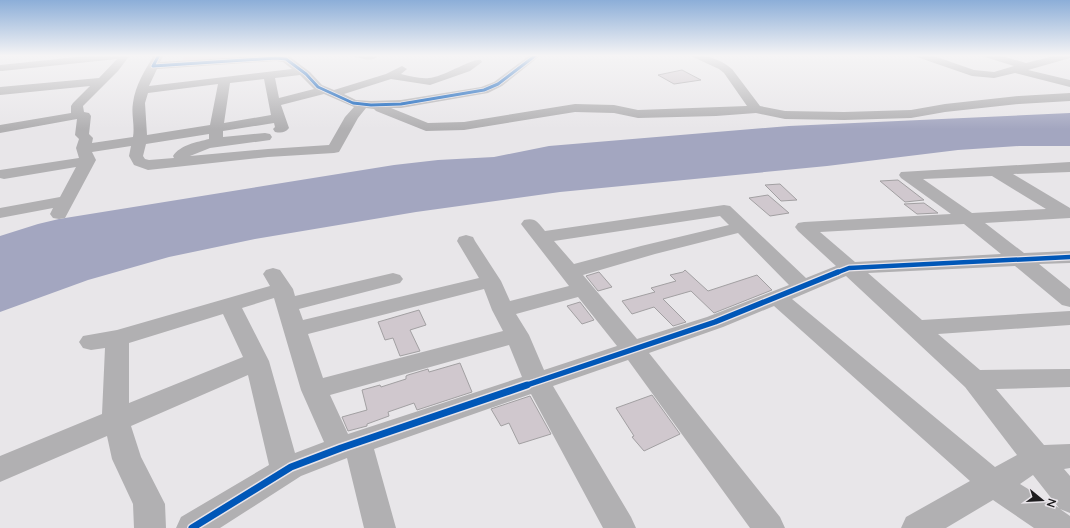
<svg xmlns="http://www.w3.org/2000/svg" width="1070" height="528" viewBox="0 0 1070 528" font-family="Lato,sans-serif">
<rect width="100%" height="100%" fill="#e8e6e9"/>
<!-- green -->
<path fill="#e8d4da" d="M186 55H273L179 63Z"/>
<!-- water -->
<path fill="#a3a6c0" d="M1070 113V146H1019L958 150 827 166 560 192 416 212 255 239 169 257 88 280 0 312V236L38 224 59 219 394 165 438 160 494 157 549 146 789 126Z"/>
<!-- building -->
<g fill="#d0c8ce" stroke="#a2a0a2">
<path d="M682 70 701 80 674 84 658 75Z"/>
<path d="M898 180 924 200 905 202 880 181Z"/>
<path d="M780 184 797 200 781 201 765 185Z"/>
<path d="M768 195 789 213 770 216 749 198Z"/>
<path d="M924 203 938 213 917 214 904 204Z"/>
<path d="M685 270 708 291 757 275 772 290 714 313 691 291 663 299 686 322 673 326 654 307 632 314 622 301 655 292 651 288 676 281 670 275 683 272Z"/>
<path d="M599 272 612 287 598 291 586 276Z"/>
<path d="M580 302 594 320 582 324 567 306Z"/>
<path d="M419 310 426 325 410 330 420 351 400 356 393 338 385 340 378 322Z"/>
<path d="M460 363 472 392 417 410 414 403 388 412 389 416 367 424V426L348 431 342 417 367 410 362 390 380 385 381 387 406 379V376L408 375 428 369 429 372Z"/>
<path d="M652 395 680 434 644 451 632 437 634 436 616 408Z"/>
<path d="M530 396 551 434 519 444 509 423 501 426 491 409Z"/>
</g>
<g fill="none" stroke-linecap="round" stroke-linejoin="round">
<!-- minor -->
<g fill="#b1b0b2" fill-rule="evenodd">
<path d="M96 55H130L118 71 83 106 84 112 89 113 91 116 89 134 93 138 92 143 133 137C135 125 131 114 133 103 135 86 145 70 154 55H164L160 62 276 55 290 57 310 72 322 85 334 90 386 74 402 66 407 69 401 74C410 76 420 79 429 78 442 78 472 58 481 60L482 62 470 71 430 85 391 79 344 94 356 100 371 101 401 100 481 87 494 82 530 55H541L502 86 488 93 401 108H391L428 123 464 122 575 104 614 105 638 110 747 106 724 73 719 69 693 57 692 55C707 55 720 59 732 69L760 106 785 111 844 112 911 110 945 104 1019 96 1070 93V101L1019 104 945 112 911 118 844 120 785 119 756 113 716 116 638 118 614 113 575 112 464 130 426 131 376 111 374 109 366 108 358 118 339 152 334 153 268 157 148 170 134 165 129 156 131 146 92 152 96 160 65 218 59 219 53 218 50 214 53 208 0 218V208L60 197 76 167 4 179 0 178V170L79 158 76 148 79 139 75 135 77 119 0 133V125L71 113V106L73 103 90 86 0 95V87L99 78 117 59 2 71H0V65ZM276 61 283 62 292 69 149 86 157 69ZM300 75 314 89 279 98 275 78ZM264 79 271 115 224 123 230 83ZM218 84 210 125 147 135 145 103 148 93ZM324 94 354 107 345 117 329 145 268 149 190 156 210 148 270 140 272 137 270 134 265 133 223 137V131L274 123 275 127 273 129 275 132C281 133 285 133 289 128L281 105ZM209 134V139C197 142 180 145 173 156L174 158 149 160 145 159 143 156 146 144Z"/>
<path d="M354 55H380C373 62 364 59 355 57Z"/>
<path d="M916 55H931L974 70 994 72 1014 66 985 57 984 55H999L1026 63 1058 55H1070V58L1028 70 1070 80V87L1015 73 994 78 972 76 917 57Z"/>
<path d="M1070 162V172L1013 174 1070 208V218L985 223 1024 253 1070 251V263L1039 264 1070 289V307L1062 305 1015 266 868 273 922 320 1070 311V325L938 334 980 370 1070 369V387L996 389 1044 445 1070 444V468L1064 469 1070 476V513L1060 509 1070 516V528H1034L993 500 946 528H901L906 517 970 481 774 306 723 327 649 353 780 517 785 528H750L628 360 553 386 631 517 636 528H603L531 394 374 449 396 528H364L347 458 301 476 220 528H176L181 517 269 465 248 375 131 426 141 457 165 504 166 528H134L133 504 112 459 107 436 0 482V456L102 414 105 348 91 350 83 348 79 342 83 336 117 330 270 286 263 274 266 270 273 268 280 270 293 289 295 296 393 273 400 275 403 279 400 283 299 309 303 320 479 278 457 241 459 237 466 235 473 237 475 241 501 281 510 301 569 286 524 228 521 224 524 220C535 217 538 222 545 231L724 205 730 206 806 278 836 266 798 231 795 227 798 223 804 222 951 214 901 178 899 175 901 172ZM992 176 1046 209 972 213 923 179ZM720 216 729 225 641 246 574 264 554 241ZM964 224 1001 254 855 262 820 232ZM738 233 789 285 707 317 637 339 583 275 655 254ZM846 276 965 387 1017 455 995 467 792 299ZM484 289 492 310 503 331 323 378 308 334ZM578 297 617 346 544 370 529 335 516 314ZM274 298 301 390 324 442 295 453 269 361 242 308ZM223 314 243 357 129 403V343ZM509 345 522 377 348 434 330 395ZM1033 475 1059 508 1020 484Z"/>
</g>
<!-- cycleway-far3 casing -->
<g stroke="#e9e5ea" stroke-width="4.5">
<path id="cycleway-far3" d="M159 55 153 66 276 58 286 59 306 74 318 87 353 103 371 105 401 104 484 90 498 84 536 55"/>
</g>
<!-- cycleway-far2 casing -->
<g stroke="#e9e5ea" stroke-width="7">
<path id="cycleway-far2" d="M836 273 849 268 1070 257"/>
</g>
<!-- cycleway-far1 casing -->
<g stroke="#e9e5ea" stroke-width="8">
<path id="cycleway-far1" d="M524 386 715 322 838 272"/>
</g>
<!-- cycleway casing -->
<g stroke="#e9e5ea" stroke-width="10">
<path id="cycleway" d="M192 528 291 467 341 448 527 385"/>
</g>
<!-- cycleway-far3 -->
<use href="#cycleway-far3" stroke="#0057b8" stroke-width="3"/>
<!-- cycleway-far2 -->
<use href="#cycleway-far2" stroke="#0057b8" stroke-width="4.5"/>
<!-- cycleway-far1 -->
<use href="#cycleway-far1" stroke="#0057b8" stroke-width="5.5"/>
<!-- cycleway -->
<use href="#cycleway" stroke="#0057b8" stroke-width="7"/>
</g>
<!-- sky -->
<linearGradient id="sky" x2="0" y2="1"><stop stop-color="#8caed8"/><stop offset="0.43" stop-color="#f5f4f5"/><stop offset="1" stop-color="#f5f4f5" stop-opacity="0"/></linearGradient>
<rect width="1070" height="129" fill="url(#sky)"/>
<!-- north arrow -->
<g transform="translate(1042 500) rotate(108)" stroke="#e9e5ea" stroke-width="3" paint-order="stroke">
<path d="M0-3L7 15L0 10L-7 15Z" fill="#1e1d1f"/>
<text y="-6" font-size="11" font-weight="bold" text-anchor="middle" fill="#1e1d1f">N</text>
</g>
</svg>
